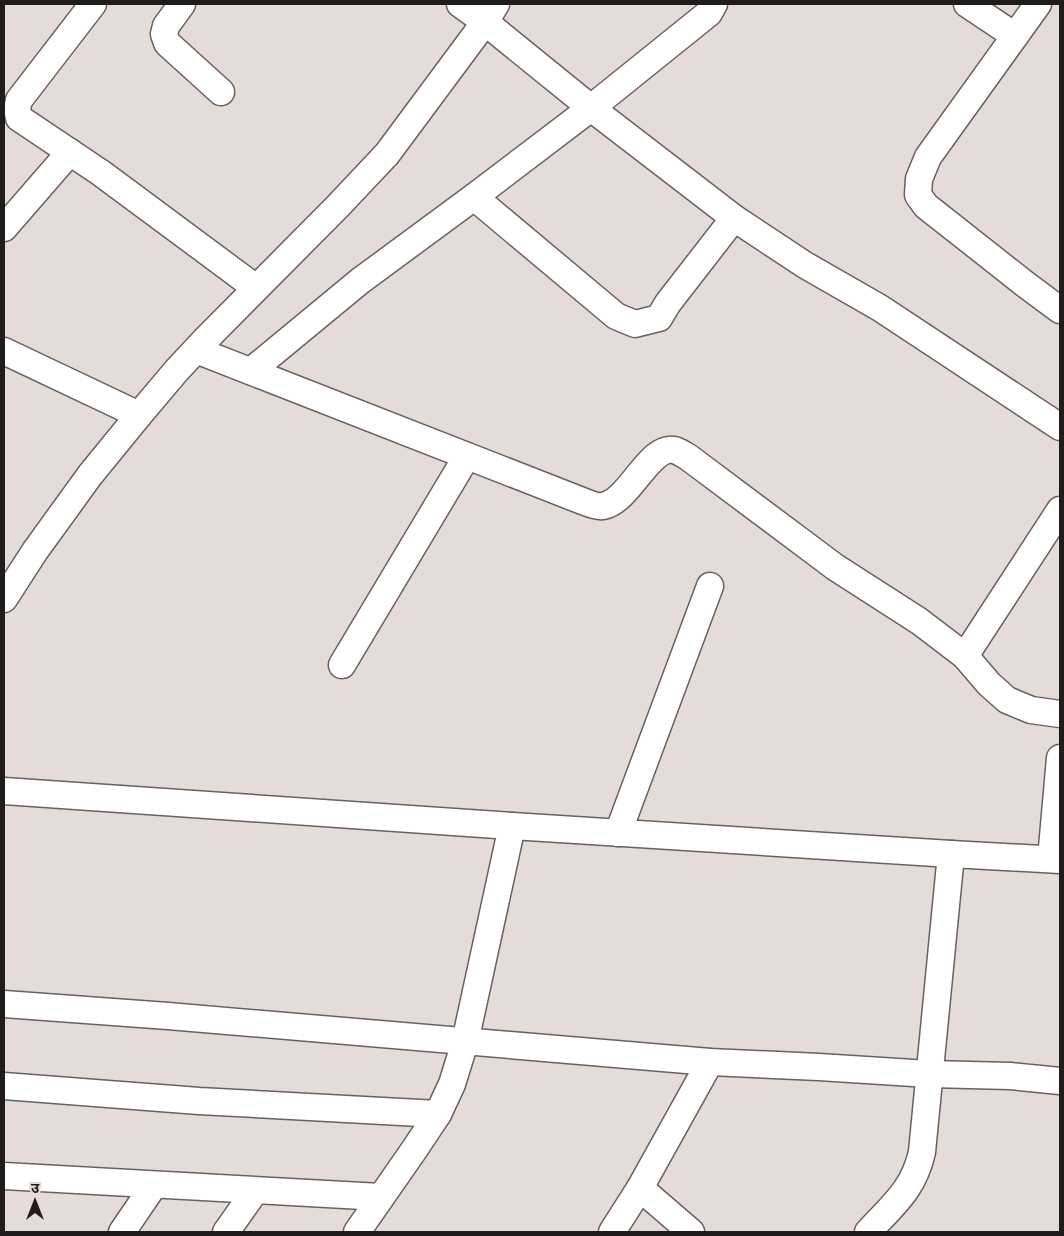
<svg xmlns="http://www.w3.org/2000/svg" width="1064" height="1236" viewBox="0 0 1064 1236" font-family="'Asap Condensed','Noto Sans Devanagari',sans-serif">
<rect width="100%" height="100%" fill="#e5dcda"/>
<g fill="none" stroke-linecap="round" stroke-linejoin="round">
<!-- minor casing -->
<g stroke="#696160" stroke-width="29">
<g id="minor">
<path d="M93 4 19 100 17 109 19 118 101 173 256 288"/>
<path d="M182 4 166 26 164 34 167 43 221 92"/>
<path d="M460 4 485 22 591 108 734 218 805 265 880 308 1060 427"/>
<path d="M967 4 1015 36"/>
<path d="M1038 4 928 157 919 179 918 195 926 206 1025 284 1060 310"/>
<path d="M474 197 616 316 635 324 659 318 668 303 734 218"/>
<path d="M4 228 70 152"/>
<path d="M196 350 585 502C590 504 598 507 603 506 630 501 649 445 674 450 679 451 684 455 688 457L835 567 919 621 965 656 989 684 1007 700 1031 710 1060 714"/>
<path d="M4 351 139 415"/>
<path d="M251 371 360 281 474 197 591 108 709 13 714 4"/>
<path d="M4 599 35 551 90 475 139 415 177 370 207 338 337 207 387 154 485 22 496 4"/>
<path d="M965 656 1060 510"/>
<path d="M342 665 467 456"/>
<path d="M4 791 512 826 951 854 1060 860"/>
<path d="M618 833 710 586"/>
<path d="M1051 859 1060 758"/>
<path d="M4 1004 168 1016 710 1062 819 1067 929 1074 1010 1076 1060 1081"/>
<path d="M4 1086 199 1101 438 1114"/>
<path d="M4 1176 381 1197"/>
<path d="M640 1188 691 1232"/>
<path d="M122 1232 154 1185"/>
<path d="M226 1232 255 1191"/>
<path d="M357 1232 414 1150 438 1114 452 1084 465 1042 512 826"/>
<path d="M612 1232 640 1188 710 1062"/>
<path d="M868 1232C893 1205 914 1189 922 1152L951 854"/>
</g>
</g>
<!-- minor -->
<use href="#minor" stroke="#fff" stroke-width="26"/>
</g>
<!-- border -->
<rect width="1064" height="1236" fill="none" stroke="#1f1c1b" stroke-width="10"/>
<!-- north arrow -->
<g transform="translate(35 1201)" stroke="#e5dcda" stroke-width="4" paint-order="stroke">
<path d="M0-4L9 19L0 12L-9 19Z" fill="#1f1c1b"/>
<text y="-8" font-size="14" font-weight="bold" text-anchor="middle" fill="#1f1c1b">उ</text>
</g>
</svg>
